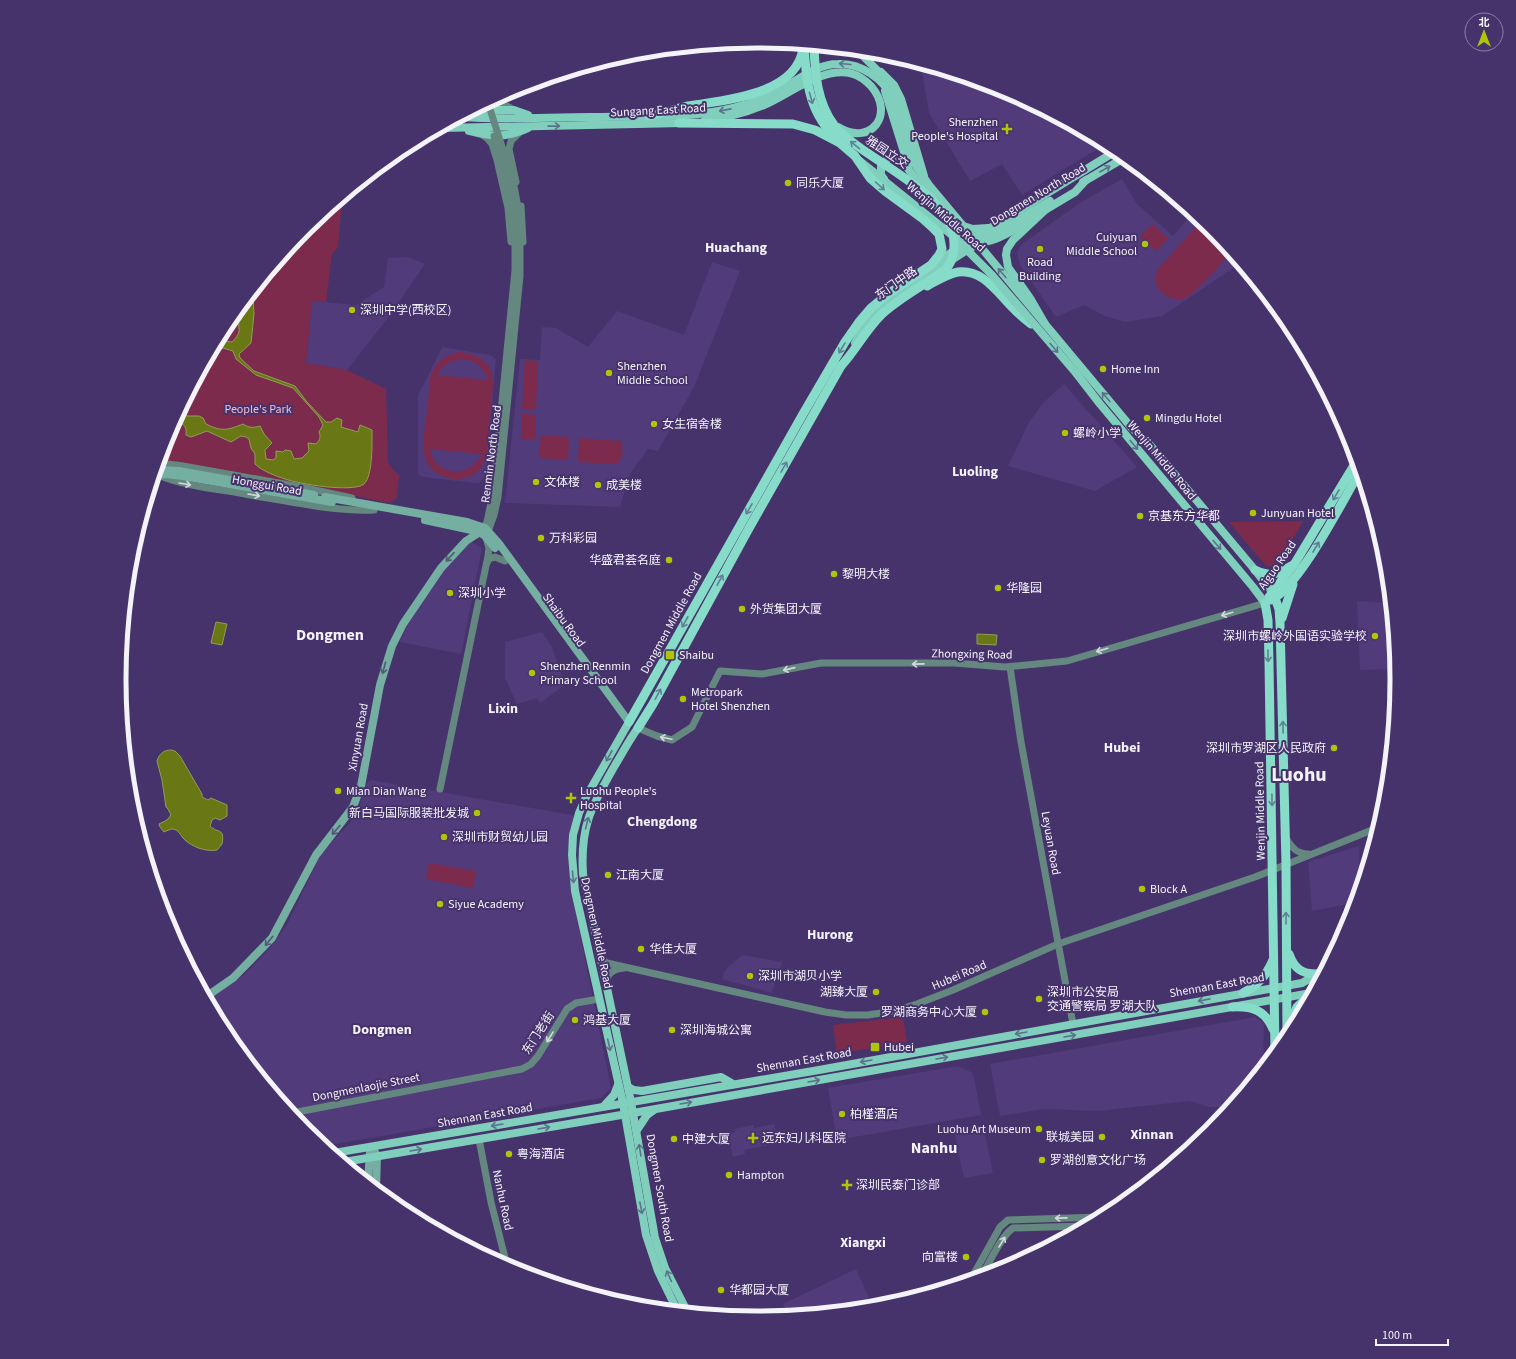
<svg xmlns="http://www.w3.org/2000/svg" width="1516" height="1359" viewBox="0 0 1516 1359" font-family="'Source Sans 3','Noto Sans SC',sans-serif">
<rect width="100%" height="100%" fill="#47336c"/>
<!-- built -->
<g fill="#513b7a">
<path d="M921 65 1003 90 1105 144 1022 195 1002 164 970 181 929 113Z"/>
<path d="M1122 179 1137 204 1173 236 1192 214 1210 228 1239 264 1162 316 1125 322 1105 316 1084 305 1056 317 1020 265 1017 252 1022 244 1080 203Z"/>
<path d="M408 257 425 264 387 319 347 370 306 363 312 301 356 305 384 287 388 258Z"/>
<path d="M712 262 740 271 694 387 658 451 648 449 630 474 620 507 505 503 520 359 540 360 542 327 556 328 588 347 617 311 684 335Z"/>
<path d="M442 347 490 355 496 359 486 475 479 483H474L424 477 420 476 418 473V395L426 380Z"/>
<path d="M1064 384 1137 467 1095 491 1008 466 1028 424 1043 403Z"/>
<path d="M470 541 482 548 461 654 400 642 409 622 441 572Z"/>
<path d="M1357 601 1389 603 1395 669 1360 670Z"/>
<path d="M542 632 552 647 565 685 540 703 537 698 517 704 505 678V642Z"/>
<path d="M371 780 572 815 574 819 570 839 568 859 570 885 611 1088 601 1098 324 1146 306 1131 227 1034 208 999 244 975 269 949 288 923 322 852 350 823 361 802 366 784Z"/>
<path d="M1359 846 1360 882 1354 903 1312 911 1308 862Z"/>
<path d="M742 955 782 962 772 993 722 979 724 972 728 967Z"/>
<path d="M1255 1017 1264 1024 1263 1066 1229 1107H1209L1189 1101 1099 1111 1044 1109 1000 1116 990 1064Z"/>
<path d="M958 1066 973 1073 981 1115 837 1140 828 1088Z"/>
<path d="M774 1124 778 1143 744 1150 745 1154 733 1157 728 1133 735 1132V1129L753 1125 754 1128Z"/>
<path d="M983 1124 993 1173 964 1178 954 1130Z"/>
<path d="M856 1269 869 1298 844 1310 789 1315 783 1304Z"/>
</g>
<!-- green -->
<g fill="#7d2b4d" fill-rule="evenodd">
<path d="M342 199 338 247 332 254 326 302H312L306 363 347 370 386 389 388 462 393 470 399 475 397 498 389 503 295 483 161 460 168 435 227 325 307 228Z"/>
<path d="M1201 221 1206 225 1204 229 1211 230 1226 248C1226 252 1226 257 1224 260 1219 268 1194 294 1186 298 1176 302 1161 296 1157 286 1155 281 1156 275 1157 270Z"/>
<path d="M1153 224 1168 239 1156 251 1140 236Z"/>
<path d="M458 352C479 354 494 363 493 386L487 453C485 459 483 465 479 470 462 488 428 478 424 453 422 444 424 435 425 426 427 410 429 393 430 377 435 363 443 356 458 352ZM459 359C474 359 483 366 488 380L437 375C442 366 449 362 459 359ZM430 449 481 454V455C471 479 434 476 430 449Z"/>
<path d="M525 360 538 361 536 410H522Z"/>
<path d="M522 414 536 415 535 439H521Z"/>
<path d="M541 435 569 437 568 460 539 458Z"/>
<path d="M579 438 622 441C622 449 624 458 617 464L578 462Z"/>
<path d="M1303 521 1278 566H1266L1229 522Z"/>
<path d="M429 863 476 871 473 888 426 879Z"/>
<path d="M903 1017 907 1042 837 1054 833 1025Z"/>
</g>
<!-- water -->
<g fill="#697715" stroke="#939c5a">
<path d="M253 293 254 314 251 343 239 354 240 358 254 371 295 386 307 402 326 422H331L337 418 342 420 341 427 358 432 360 425 372 430C372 442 373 476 364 484 353 493 299 484 285 479 276 476 262 471 255 464V454L251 448 249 439 246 437 241 436 231 442 207 431 191 437 186 435C187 426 184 424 176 421L180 412 187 416H199L203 418 206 424C222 432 228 430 243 424 249 428 253 428 260 426L264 434 272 443 265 450 266 459 273 460 276 458V451L283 452 285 450 291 451 294 459 302 458 309 451 308 443 316 444C320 440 321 437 319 432L323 425 319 417 293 388 256 375 236 359 233 351 223 348 214 349 219 340 232 342C243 331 239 328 235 316Z"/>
<path d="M216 622 227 624 222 645 211 643Z"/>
<path d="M977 634 997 635 996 645 977 644Z"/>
<path d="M171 750 175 751 180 756 202 794V797L208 800 211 798 227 805V816L220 820 215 818 212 820 210 826C218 834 225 827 222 844L217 850C206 852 191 847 183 838 179 833 178 829 171 829L164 832 160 827 159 824 167 820 171 815 168 809 166 807 162 780 157 761C159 754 164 750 171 750Z"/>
</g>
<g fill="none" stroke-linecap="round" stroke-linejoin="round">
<!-- tertiary -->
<g stroke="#64887f" stroke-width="7">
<path d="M495 99 514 110"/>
<path d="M481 134 487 138 492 144 497 160 508 208 511 242"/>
<path d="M516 182 509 149 511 141 520 132"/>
<path d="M521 206 523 242"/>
<path d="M160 463 183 466 301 487 352 498"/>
<path d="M158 475C187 487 220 489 250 495 290 501 334 512 374 510"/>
<path d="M482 531 487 522 493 493 515 270V237"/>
<path d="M487 563 489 559 495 557 505 561"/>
<path d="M1010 667 1021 742 1073 1024"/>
<path d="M638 728 657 736 672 740 692 727 720 671 762 674 821 663H954L1005 667 1067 661 1265 603"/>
<path d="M440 789 488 556 489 548 486 537 494 515 498 497 520 276V236"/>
<path d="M1286 838C1291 847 1297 854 1308 854"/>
<path d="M600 956 603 960 607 963 825 1012 846 1015H868L894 1011 917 1004 953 990 1058 944 1255 877 1377 828"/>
<path d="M606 984C607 973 613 969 624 968"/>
<path d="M292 1113 522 1069 531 1064 538 1056 567 1009 576 1003 599 999"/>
<path d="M479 1139 491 1202 507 1266"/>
<path d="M982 1275C990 1262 1001 1236 1013 1228L1084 1226"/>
<path d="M971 1279 1000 1227 1008 1220 1100 1217"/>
</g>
<!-- secondary -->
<g stroke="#74afa1" stroke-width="8">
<path d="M158 470 179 471 314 495"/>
<path d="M325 497 467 522 485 528 500 545 629 722"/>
<path d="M425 520 476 531 484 535 495 548"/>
<path d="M207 996 233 978 272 938 316 855 353 807 361 786 380 685 392 646 403 624 441 568 466 541 480 532"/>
<path d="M372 1147 377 1156 376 1188"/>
<path d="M368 1181 370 1152"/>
</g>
<!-- primary -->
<g stroke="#80cebc" stroke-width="8">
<path d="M858 51 883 76"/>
<path d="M881 72 894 85 901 99 924 176"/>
<path d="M885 91 908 165"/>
<path d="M893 95 915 164"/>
<path d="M476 110H514L528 115"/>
<path d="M462 117C505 120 549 117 592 117 638 116 687 119 733 108 749 104 764 98 778 91 797 81 816 64 838 64 862 63 883 79 894 99"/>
<path d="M705 120C725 118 745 113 764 105 790 94 824 65 853 74 860 76 866 81 871 86 896 115 870 147 838 127"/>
<path d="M442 128 684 123"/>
<path d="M469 131C492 137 506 138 528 128"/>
<path d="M860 161 953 236"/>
<path d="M884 179 881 175V165C895 146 907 168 915 178 919 183 924 188 929 192"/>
<path d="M1086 180 1075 192 1045 210 1013 240 1007 249 1006 255 1008 267 1030 298 1045 324 1131 427 1151 446 1255 570 1273 593"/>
<path d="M1083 182 1124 158"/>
<path d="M960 225 973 229 988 228"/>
<path d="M969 241 1116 151"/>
<path d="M933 264 957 249"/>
<path d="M855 343 865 325 885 304 964 252 1050 201"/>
<path d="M1076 373 1100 404 1253 587 1265 603"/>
<path d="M629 722 586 797 579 813 573 835 572 855 575 891 623 1103 646 1235 658 1271 677 1310"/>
<path d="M638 728C629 740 622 754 614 767 591 807 580 827 583 874L631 1102 655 1238 665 1268 687 1311"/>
<path d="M628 1087 634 1090 642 1091 721 1077 733 1084"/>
<path d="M604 1106 614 1095 618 1085"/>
<path d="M637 1130 647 1115 654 1110"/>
<path d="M334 1153 819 1070 1302 983 1323 971"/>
<path d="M344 1162 633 1113 1311 993"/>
</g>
<!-- trunk -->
<g stroke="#86dcc8" stroke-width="9">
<path d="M649 116C662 113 675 109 688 106 725 100 797 95 803 48"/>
<path d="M927 286C936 281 947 274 958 272 984 269 998 294 1015 310 1020 315 1026 320 1031 324"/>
<path d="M1255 570C1270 577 1277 575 1291 566"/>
<path d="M1273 593 1279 609 1280 623 1286 864 1287 1037"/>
<path d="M1269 597 1295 563 1356 462"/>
<path d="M1271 600C1299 587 1342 502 1359 473"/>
<path d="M1265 603 1268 620 1269 662 1275 1051"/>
<path d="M1282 618 1293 584"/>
<path d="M629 722 803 414 845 342 859 322 871 308 888 294 931 265 939 255 942 249 939 234 934 229 922 218 885 191 870 178 855 156 840 143 815 130 793 124 679 123"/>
<path d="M638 728 653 704 748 530 841 366"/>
<path d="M1289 954C1294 968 1301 974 1317 974"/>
<path d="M1243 993C1258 985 1266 976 1273 960"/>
<path d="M1232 1007C1252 1006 1265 1010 1273 1029"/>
<path d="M1289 1025 1297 1007 1309 996"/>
</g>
<!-- tertiary-bridge -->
<g stroke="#64887f" stroke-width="7">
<path d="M488 103 513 181 517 202 520 236"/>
<path d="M494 136 510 191 515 237"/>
</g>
<!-- secondary-bridge -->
<path stroke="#74afa1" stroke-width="8" d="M156 475 167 474 183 476 332 502"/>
<!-- primary-bridge -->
<g stroke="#80cebc" stroke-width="8">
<path d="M916 166 929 185 1045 324"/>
<path d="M953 236 992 275 1076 373"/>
<path d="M957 238C989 253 1019 226 1045 210"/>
</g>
<!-- trunk-bridge -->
<g stroke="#86dcc8" stroke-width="9">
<path d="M804 46C807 87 809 113 840 143"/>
<path d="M814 46C815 74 817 102 834 125 865 163 956 191 954 246 954 255 952 262 946 269 925 285 900 297 881 315 865 331 856 350 841 366"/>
</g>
</g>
<!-- one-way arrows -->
<defs><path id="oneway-shaft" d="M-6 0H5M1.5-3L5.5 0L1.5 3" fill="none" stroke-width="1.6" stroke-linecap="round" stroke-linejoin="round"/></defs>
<g stroke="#5e718c">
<use href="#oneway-shaft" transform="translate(845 64) rotate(-175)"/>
<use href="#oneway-shaft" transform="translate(725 110) rotate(169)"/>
<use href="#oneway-shaft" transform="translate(554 126) rotate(-1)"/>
<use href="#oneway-shaft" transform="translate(1105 169) rotate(-30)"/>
<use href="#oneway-shaft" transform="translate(1002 273) rotate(-130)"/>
<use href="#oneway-shaft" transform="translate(1054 348) rotate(50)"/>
<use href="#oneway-shaft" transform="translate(1106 397) rotate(-131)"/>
<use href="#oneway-shaft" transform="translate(1134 445) rotate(50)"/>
<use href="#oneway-shaft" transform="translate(1217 545) rotate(50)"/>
<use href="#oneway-shaft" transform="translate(609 756) rotate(119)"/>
<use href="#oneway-shaft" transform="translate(587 823) rotate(-76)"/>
<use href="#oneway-shaft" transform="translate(573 877) rotate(84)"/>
<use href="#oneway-shaft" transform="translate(1204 1000) rotate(169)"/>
<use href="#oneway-shaft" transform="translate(1021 1033) rotate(170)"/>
<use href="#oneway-shaft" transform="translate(1070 1036) rotate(-10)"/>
<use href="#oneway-shaft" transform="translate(609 1045) rotate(77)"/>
<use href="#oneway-shaft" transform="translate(942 1058) rotate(-10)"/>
<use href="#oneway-shaft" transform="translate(866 1061) rotate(170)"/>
<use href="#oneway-shaft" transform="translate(814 1081) rotate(-10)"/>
<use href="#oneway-shaft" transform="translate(686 1103) rotate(-10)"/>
<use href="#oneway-shaft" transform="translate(497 1125) rotate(170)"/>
<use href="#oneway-shaft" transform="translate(544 1128) rotate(-10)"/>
<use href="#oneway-shaft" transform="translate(416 1150) rotate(-10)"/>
<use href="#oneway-shaft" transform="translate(640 1150) rotate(-99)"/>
<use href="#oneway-shaft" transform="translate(641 1208) rotate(79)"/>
<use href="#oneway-shaft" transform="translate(669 1276) rotate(-114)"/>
</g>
<g stroke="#637f95">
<use href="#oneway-shaft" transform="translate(811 98) rotate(74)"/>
<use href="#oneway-shaft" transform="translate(855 145) rotate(-140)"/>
<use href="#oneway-shaft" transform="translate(880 186) rotate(42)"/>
<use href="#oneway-shaft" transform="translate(842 348) rotate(121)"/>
<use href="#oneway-shaft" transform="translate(784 467) rotate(-60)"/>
<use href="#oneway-shaft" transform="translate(1336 495) rotate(121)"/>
<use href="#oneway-shaft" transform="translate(749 509) rotate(120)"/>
<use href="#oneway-shaft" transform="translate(1316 547) rotate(-59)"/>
<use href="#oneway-shaft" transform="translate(720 580) rotate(-61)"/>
<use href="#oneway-shaft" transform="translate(685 622) rotate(119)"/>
<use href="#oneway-shaft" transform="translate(1268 656) rotate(89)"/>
<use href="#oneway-shaft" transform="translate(658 694) rotate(-62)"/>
<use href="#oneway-shaft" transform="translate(1283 727) rotate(-91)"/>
<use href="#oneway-shaft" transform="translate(1272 800) rotate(89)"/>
<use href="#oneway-shaft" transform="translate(1286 918) rotate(-91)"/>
</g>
<g stroke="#d1d8db">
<use href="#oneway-shaft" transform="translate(185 484) rotate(10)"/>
<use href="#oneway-shaft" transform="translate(254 495) rotate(10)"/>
<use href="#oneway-shaft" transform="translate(1227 614) rotate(164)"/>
<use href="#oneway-shaft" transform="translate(1102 650) rotate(164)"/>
<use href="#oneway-shaft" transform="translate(918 664) rotate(179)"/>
<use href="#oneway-shaft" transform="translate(789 669) rotate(167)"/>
<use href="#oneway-shaft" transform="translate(666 738) rotate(-168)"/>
<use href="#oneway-shaft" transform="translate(550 1037) rotate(121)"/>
<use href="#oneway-shaft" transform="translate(1061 1218) rotate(179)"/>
<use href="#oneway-shaft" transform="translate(1002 1242) rotate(-59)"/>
</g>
<g stroke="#54587c">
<use href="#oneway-shaft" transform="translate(450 557) rotate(133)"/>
<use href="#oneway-shaft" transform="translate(384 668) rotate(105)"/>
<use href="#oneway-shaft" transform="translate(336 830) rotate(131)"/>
<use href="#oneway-shaft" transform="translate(269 941) rotate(129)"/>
</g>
<!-- markers -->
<g fill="#afc508" stroke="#47336c" stroke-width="1.5">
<path d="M1005 123h4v4h4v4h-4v4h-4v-4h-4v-4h4z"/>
<circle cx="788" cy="183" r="4"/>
<circle cx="1145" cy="244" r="4"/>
<circle cx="1040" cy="249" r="4"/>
<circle cx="352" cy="310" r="4"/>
<circle cx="1103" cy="369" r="4"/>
<circle cx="609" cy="373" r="4"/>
<circle cx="1147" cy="418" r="4"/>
<circle cx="654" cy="424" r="4"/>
<circle cx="1065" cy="433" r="4"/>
<circle cx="536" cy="482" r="4"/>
<circle cx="598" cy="485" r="4"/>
<circle cx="1253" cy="513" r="4"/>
<circle cx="1140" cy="516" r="4"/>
<circle cx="541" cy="538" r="4"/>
<circle cx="669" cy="560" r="4"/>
<circle cx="834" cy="574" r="4"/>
<circle cx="998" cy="588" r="4"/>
<circle cx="450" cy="593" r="4"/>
<circle cx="742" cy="609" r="4"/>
<circle cx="1375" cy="636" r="4"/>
<rect x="665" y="650" width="10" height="10" rx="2"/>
<circle cx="532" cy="673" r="4"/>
<circle cx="683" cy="699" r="4"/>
<circle cx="1334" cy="748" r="4"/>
<circle cx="338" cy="791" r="4"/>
<path d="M569 792h4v4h4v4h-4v4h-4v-4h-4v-4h4z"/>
<circle cx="477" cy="813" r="4"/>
<circle cx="444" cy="837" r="4"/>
<circle cx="608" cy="875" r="4"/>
<circle cx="1142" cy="889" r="4"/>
<circle cx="440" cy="904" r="4"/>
<circle cx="641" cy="949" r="4"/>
<circle cx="750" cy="976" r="4"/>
<circle cx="876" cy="992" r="4"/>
<circle cx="1039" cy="999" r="4"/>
<circle cx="985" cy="1012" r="4"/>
<circle cx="575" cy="1020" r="4"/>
<circle cx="672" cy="1030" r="4"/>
<rect x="870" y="1042" width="10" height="10" rx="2"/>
<circle cx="842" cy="1114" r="4"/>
<circle cx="1039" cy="1129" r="4"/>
<circle cx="1102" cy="1137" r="4"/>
<path d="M751 1132h4v4h4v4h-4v4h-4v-4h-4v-4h4z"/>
<circle cx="674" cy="1139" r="4"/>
<circle cx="509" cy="1154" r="4"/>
<circle cx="1042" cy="1160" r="4"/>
<circle cx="729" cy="1175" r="4"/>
<path d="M845 1179h4v4h4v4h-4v4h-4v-4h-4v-4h4z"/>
<circle cx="966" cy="1257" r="4"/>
<circle cx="721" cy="1290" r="4"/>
</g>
<g text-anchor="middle" stroke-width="4" stroke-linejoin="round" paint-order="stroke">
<!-- street labels -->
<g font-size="12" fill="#f5f3fa" stroke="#47336c">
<text transform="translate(658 110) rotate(-3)" y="4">Sungang East Road</text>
<text transform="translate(887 152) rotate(34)" y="4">雅园立交</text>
<text transform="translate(1038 194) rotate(-31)" y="4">Dongmen North Road</text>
<text transform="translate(946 217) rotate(41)" y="4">Wenjin Middle Road</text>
<text transform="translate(896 283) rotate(-35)" y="4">东门中路</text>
<text transform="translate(491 454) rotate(-83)" y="4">Renmin North Road</text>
<text transform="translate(1162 460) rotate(50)" y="4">Wenjin Middle Road</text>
<text transform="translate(267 485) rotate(10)" y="4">Honggui Road</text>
<text transform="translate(1277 565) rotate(-55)" y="4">Aiguo Road</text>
<text transform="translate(564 620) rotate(54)" y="4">Shaibu Road</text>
<text transform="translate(671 623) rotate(-61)" y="4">Dongmen Middle Road</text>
<text transform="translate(972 654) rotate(1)" y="4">Zhongxing Road</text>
<text transform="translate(358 737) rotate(-80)" y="4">Xinyuan Road</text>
<text transform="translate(1260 811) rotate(-91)" y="4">Wenjin Middle Road</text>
<text transform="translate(1051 843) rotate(80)" y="4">Leyuan Road</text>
<text transform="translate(597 933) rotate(78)" y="4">Dongmen Middle Road</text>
<text transform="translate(959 975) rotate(-23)" y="4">Hubei Road</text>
<text transform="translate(1217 985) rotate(-10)" y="4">Shennan East Road</text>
<text transform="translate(538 1033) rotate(-57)" y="4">东门老街</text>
<text transform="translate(804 1060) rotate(-10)" y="4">Shennan East Road</text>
<text transform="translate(366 1087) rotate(-11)" y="4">Dongmenlaojie Street</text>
<text transform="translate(485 1115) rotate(-10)" y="4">Shennan East Road</text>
<text transform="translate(660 1188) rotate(80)" y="4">Dongmen South Road</text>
<text transform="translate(503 1200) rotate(78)" y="4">Nanhu Road</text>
</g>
<!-- poi labels -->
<g font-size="12" fill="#f5f3fa" stroke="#47336c" text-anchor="start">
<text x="998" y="126" text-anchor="end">Shenzhen<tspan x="998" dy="14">People's Hospital</tspan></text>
<text x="796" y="187">同乐大厦</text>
<text x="1137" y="241" text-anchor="end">Cuiyuan<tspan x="1137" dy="14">Middle School</tspan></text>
<text x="1040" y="266" text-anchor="middle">Road<tspan x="1040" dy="14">Building</tspan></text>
<text x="360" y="314">深圳中学(西校区)</text>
<text x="617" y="370">Shenzhen<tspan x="617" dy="14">Middle School</tspan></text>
<text x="1111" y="373">Home Inn</text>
<text x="1155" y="422">Mingdu Hotel</text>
<text x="662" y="428">女生宿舍楼</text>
<text x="1073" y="437">螺岭小学</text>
<text x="544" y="486">文体楼</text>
<text x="606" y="489">成美楼</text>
<text x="1261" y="517">Junyuan Hotel</text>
<text x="1148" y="520">京基东方华都</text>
<text x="549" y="542">万科彩园</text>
<text x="661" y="564" text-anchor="end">华盛君荟名庭</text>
<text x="842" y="578">黎明大楼</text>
<text x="1006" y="592">华隆园</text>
<text x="458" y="597">深圳小学</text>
<text x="750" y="613">外货集团大厦</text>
<text x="1367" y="640" text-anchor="end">深圳市螺岭外国语实验学校</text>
<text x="679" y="659">Shaibu</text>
<text x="540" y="670">Shenzhen Renmin<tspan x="540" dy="14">Primary School</tspan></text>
<text x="691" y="696">Metropark<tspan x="691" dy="14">Hotel Shenzhen</tspan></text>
<text x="1326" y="752" text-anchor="end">深圳市罗湖区人民政府</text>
<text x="346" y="795">Mian Dian Wang</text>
<text x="580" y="795">Luohu People's<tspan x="580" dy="14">Hospital</tspan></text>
<text x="469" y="817" text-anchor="end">新白马国际服装批发城</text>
<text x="452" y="841">深圳市财贸幼儿园</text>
<text x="616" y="879">江南大厦</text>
<text x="1150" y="893">Block A</text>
<text x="448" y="908">Siyue Academy</text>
<text x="649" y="953">华佳大厦</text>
<text x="758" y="980">深圳市湖贝小学</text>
<text x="868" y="996" text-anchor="end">湖臻大厦</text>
<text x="1047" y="996">深圳市公安局<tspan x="1047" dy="14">交通警察局 罗湖大队</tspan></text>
<text x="977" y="1016" text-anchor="end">罗湖商务中心大厦</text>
<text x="583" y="1024">鸿基大厦</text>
<text x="680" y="1034">深圳海城公寓</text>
<text x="884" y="1051">Hubei</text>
<text x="850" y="1118">柏槿酒店</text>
<text x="1031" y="1133" text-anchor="end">Luohu Art Museum</text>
<text x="1094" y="1141" text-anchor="end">联城美园</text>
<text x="762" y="1142">远东妇儿科医院</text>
<text x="682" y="1143">中建大厦</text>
<text x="517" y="1158">粤海酒店</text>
<text x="1050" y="1164">罗湖创意文化广场</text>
<text x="737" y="1179">Hampton</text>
<text x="856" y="1189">深圳民泰门诊部</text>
<text x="958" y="1261" text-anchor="end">向富楼</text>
<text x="729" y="1294">华都园大厦</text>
</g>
<!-- park labels -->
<g font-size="12" fill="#f7bdcf" stroke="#47336c">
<text x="258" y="413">People's Park</text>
</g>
<!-- quarter labels -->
<g font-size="14" font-weight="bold" fill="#f5f3fa" stroke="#47336c">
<text x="736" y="252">Huachang</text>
<text x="975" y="476">Luoling</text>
<text x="503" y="713">Lixin</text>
<text x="1122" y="752">Hubei</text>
<text x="662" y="826">Chengdong</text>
<text x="830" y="939">Hurong</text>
<text x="382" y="1034">Dongmen</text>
<text x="1152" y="1139">Xinnan</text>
<text x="863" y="1247">Xiangxi</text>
</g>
<!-- district labels -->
<g font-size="16" font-weight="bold" fill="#f5f3fa" stroke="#47336c">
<text x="330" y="640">Dongmen</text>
<text x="934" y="1153">Nanhu</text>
</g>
<!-- town labels -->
<g font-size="20" font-weight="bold" fill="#f5f3fa" stroke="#47336c">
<text x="1299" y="781">Luohu</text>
</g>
</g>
<!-- crop -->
<path d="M0 0H1516V1359H0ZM757 48H759A631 631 0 0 1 1390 679V680A631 631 0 0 1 759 1311H757A631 631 0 0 1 126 680V679A631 631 0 0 1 757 48Z" fill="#47336c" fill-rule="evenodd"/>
<path fill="none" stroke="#f5f3fa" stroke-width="5" d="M757 48H759A631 631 0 0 1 1390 679V680A631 631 0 0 1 759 1311H757A631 631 0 0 1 126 680V679A631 631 0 0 1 757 48Z"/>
<!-- north arrow -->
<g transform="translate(1484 32)"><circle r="19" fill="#47336c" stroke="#8d80a5"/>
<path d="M0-3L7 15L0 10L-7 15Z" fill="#afc508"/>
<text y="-6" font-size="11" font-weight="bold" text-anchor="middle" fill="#f5f3fa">北</text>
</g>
<!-- scale -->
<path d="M1376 1339v6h72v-6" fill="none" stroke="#f5f3fa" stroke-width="2"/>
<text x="1382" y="1339" font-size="12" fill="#f5f3fa" stroke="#47336c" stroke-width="3" paint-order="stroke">100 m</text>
</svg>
